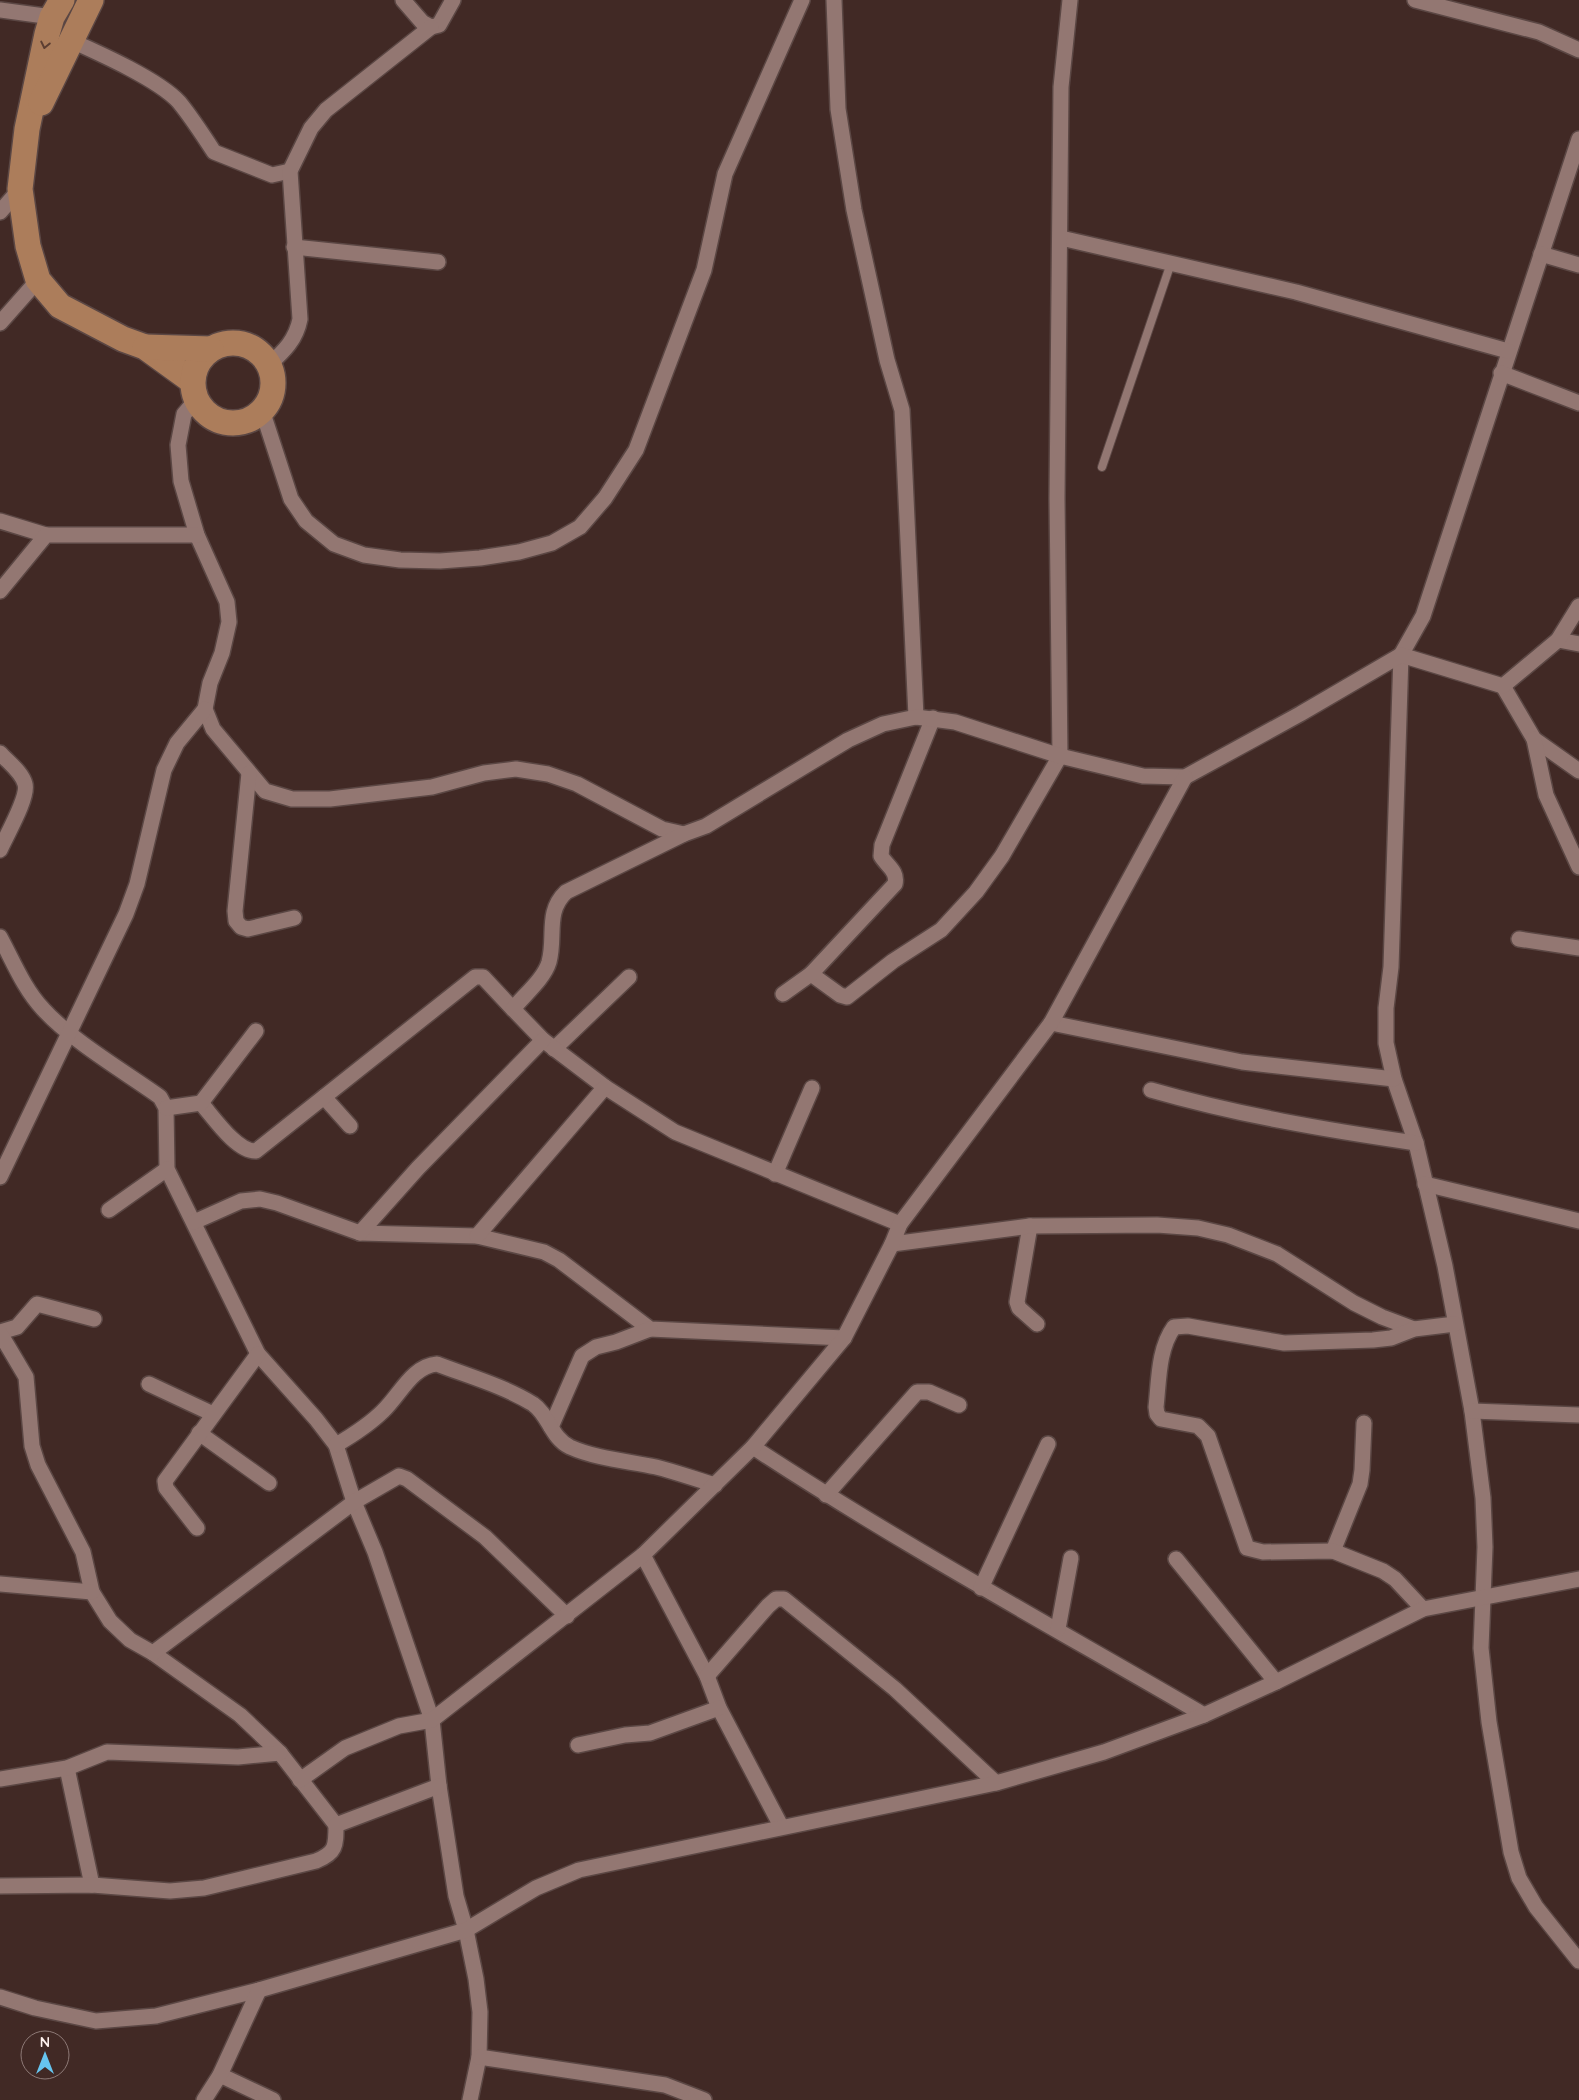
<svg xmlns="http://www.w3.org/2000/svg" width="1579" height="2100" viewBox="0 0 1579 2100" font-family="Quicksand,sans-serif">
<rect width="100%" height="100%" fill="#412925"/>
<g fill="none" stroke-linecap="round" stroke-linejoin="round">
<!-- service casing -->
<g stroke="#5b4744" stroke-width="10">
<path id="service" d="M1102 467 1171 263"/>
</g>
<!-- minor casing -->
<g stroke="#5b4744" stroke-width="18">
<g id="minor">
<path d="M403 0 422 22 431 27 439 25 453 0"/>
<path d="M834 0 838 109 854 210 887 360 902 410 916 717"/>
<path d="M1415 0 1539 32 1579 50"/>
<path d="M0 10 52 17"/>
<path d="M72 41C101 54 159 80 179 102 192 118 203 135 214 152L272 175 290 171"/>
<path d="M1579 139 1423 616 1401 655 1391 967 1386 1008V1043L1394 1079 1416 1143 1445 1266 1472 1411 1483 1498 1485 1547 1481 1648 1489 1722 1511 1852 1519 1878 1536 1907 1579 1961"/>
<path d="M0 212 20 189"/>
<path d="M1061 238 1296 292 1508 351"/>
<path d="M294 247 438 262"/>
<path d="M1541 254 1579 265"/>
<path d="M0 323 38 280"/>
<path d="M269 365C284 351 296 340 300 319L290 171 311 128 326 110 431 27"/>
<path d="M1501 373 1579 403"/>
<path d="M196 400 184 414 178 445 181 481 197 535 227 602 229 622 222 653 210 683 205 709 213 729 265 791 292 799H330L432 787 484 773 516 769 548 774 577 784 662 829 684 834"/>
<path d="M262 410 291 499 306 521 334 544 364 555 400 560 440 561 480 558 519 552 552 543 580 527 605 498 636 450 704 270 725 174 802 0"/>
<path d="M0 521 46 535"/>
<path d="M0 591 46 535H197"/>
<path d="M1558 640 1579 644"/>
<path d="M1503 686 1534 739 1579 771"/>
<path d="M1534 739 1546 795 1579 867"/>
<path d="M0 753C8 762 22 772 25 784 29 797 6 836 0 850"/>
<path d="M249 773 235 911 236 921 241 927 248 929 294 918"/>
<path d="M0 937C13 961 24 989 43 1009 72 1041 125 1072 160 1097L166 1108 167 1169 258 1354 316 1419 336 1445 354 1502 375 1552 432 1720 439 1786 456 1896 466 1930 476 1979 480 2012 479 2057 470 2100"/>
<path d="M1519 939 1579 948"/>
<path d="M811 974 840 995 847 997 893 961 941 930 976 892 1002 856 1060 756 1057 498 1061 87 1070 0"/>
<path d="M783 994 811 974 895 884C898 871 887 866 881 856L882 845 933 718"/>
<path d="M1051 1023 1242 1062 1394 1079"/>
<path d="M554 1049 629 977"/>
<path d="M1151 1090C1238 1115 1326 1130 1416 1143"/>
<path d="M324 1097 350 1126"/>
<path d="M201 1103C214 1118 237 1152 256 1151L475 977H483L513 1009"/>
<path d="M166 1108 201 1103 256 1031"/>
<path d="M775 1174 812 1088"/>
<path d="M0 1177 126 914 137 884 164 770 177 743 205 709"/>
<path d="M1425 1184 1579 1221"/>
<path d="M109 1210 167 1169"/>
<path d="M194 1222 241 1201 260 1199 277 1203 360 1233 477 1236 544 1252 559 1260 650 1329 844 1338"/>
<path d="M900 1224 675 1132 605 1087 543 1040 513 1009C524 995 544 979 549 962 556 936 545 912 566 892L684 834 706 826 848 740 883 724 916 717 955 722 1060 756 1143 776 1185 777 1300 714 1401 655 1503 686 1558 640 1579 606"/>
<path d="M1030 1226 1017 1302 1019 1308 1037 1324"/>
<path d="M360 1233 418 1168 543 1040"/>
<path d="M477 1236 605 1087"/>
<path d="M892 1244 1030 1226 1157 1225 1198 1228 1228 1235 1277 1254 1354 1303 1382 1317 1414 1329"/>
<path d="M0 1332 17 1327 37 1304 94 1319"/>
<path d="M0 1333 26 1377 32 1446 38 1465 83 1552 92 1592 110 1621 130 1640 153 1653 240 1715 280 1753 336 1825"/>
<path d="M149 1384 213 1414"/>
<path d="M1472 1411 1579 1415"/>
<path d="M551 1427 582 1356 596 1347 616 1342 650 1329"/>
<path d="M199 1433 269 1483"/>
<path d="M336 1445C353 1435 369 1425 383 1411 400 1395 412 1366 437 1364 468 1376 504 1386 533 1404 549 1415 551 1438 570 1447 597 1459 628 1461 656 1467 676 1472 695 1479 715 1485"/>
<path d="M753 1447C899 1543 1053 1627 1204 1715"/>
<path d="M826 1495 917 1392H929L959 1405"/>
<path d="M197 1528 166 1488 165 1481 258 1354"/>
<path d="M1333 1551 1360 1484 1362 1470 1364 1423"/>
<path d="M643 1555 707 1676 719 1708 781 1826"/>
<path d="M1176 1559 1276 1682"/>
<path d="M0 1584 92 1592"/>
<path d="M981 1588 1048 1444"/>
<path d="M1423 1609 1395 1579 1383 1571 1333 1551 1263 1552 1247 1548 1208 1436 1198 1426 1161 1419 1157 1414 1156 1407C1159 1381 1158 1349 1174 1327L1188 1326 1284 1343 1373 1340 1391 1338 1414 1329 1455 1324"/>
<path d="M1058 1629 1071 1558"/>
<path d="M153 1653 354 1502 399 1476 407 1479 485 1537 567 1616"/>
<path d="M707 1676 768 1606 776 1599H784L895 1689 996 1783"/>
<path d="M578 1745 625 1735 650 1733 719 1708"/>
<path d="M67 1768 92 1885"/>
<path d="M0 1779 67 1768 107 1752 238 1757 280 1753"/>
<path d="M300 1780 345 1748 399 1726 432 1720 643 1555 753 1447 844 1338 892 1244 900 1224 1051 1023 1185 777"/>
<path d="M0 1886 92 1885 170 1891 204 1888 316 1861C336 1853 336 1846 336 1825L439 1786"/>
<path d="M0 1997 35 2008 96 2021 156 2016 259 1990 466 1930 536 1888 579 1870 996 1783 1104 1752 1204 1715 1276 1682 1423 1609 1579 1579"/>
<path d="M479 2057 665 2085 704 2100"/>
<path d="M220 2075 273 2100"/>
<path d="M204 2100 220 2075 259 1990"/>
</g>
</g>
<!-- primary casing -->
<g stroke="#5b4744" stroke-width="28">
<g id="primary">
<path d="M62 0 52 17 47 34 27 129 20 189 28 246 38 280 60 306 123 339 145 347 192 381"/>
<path d="M41 103 91 0"/>
<circle cx="233" cy="383" r="40"/>
<path d="M145 347 211 349"/>
</g>
</g>
<!-- service -->
<use href="#service" stroke="#937772" stroke-width="8"/>
<!-- minor -->
<use href="#minor" stroke="#937772" stroke-width="15"/>
<!-- primary -->
<use href="#primary" stroke="#ac7d5b" stroke-width="25"/>
</g>
<!-- one-way arrows -->
<defs><path id="oneway-chevron" d="M-2-3.5L2.5 0L-2 3.5" fill="none" stroke-width="1.6" stroke-linecap="round" stroke-linejoin="round" transform="scale(1.25)"/></defs>
<use stroke="#5c3e32" href="#oneway-chevron" transform="translate(45 45) rotate(102)"/>
<!-- north arrow -->
<g transform="translate(45 2055)"><circle r="24" fill="#412925" stroke="#8d7976"/>
<path d="M0-4L9 19L0 12L-9 19Z" fill="#66c4ef"/>
<text y="-8" font-size="14" font-weight="bold" text-anchor="middle" fill="#fff2ef">N</text>
</g>
</svg>
